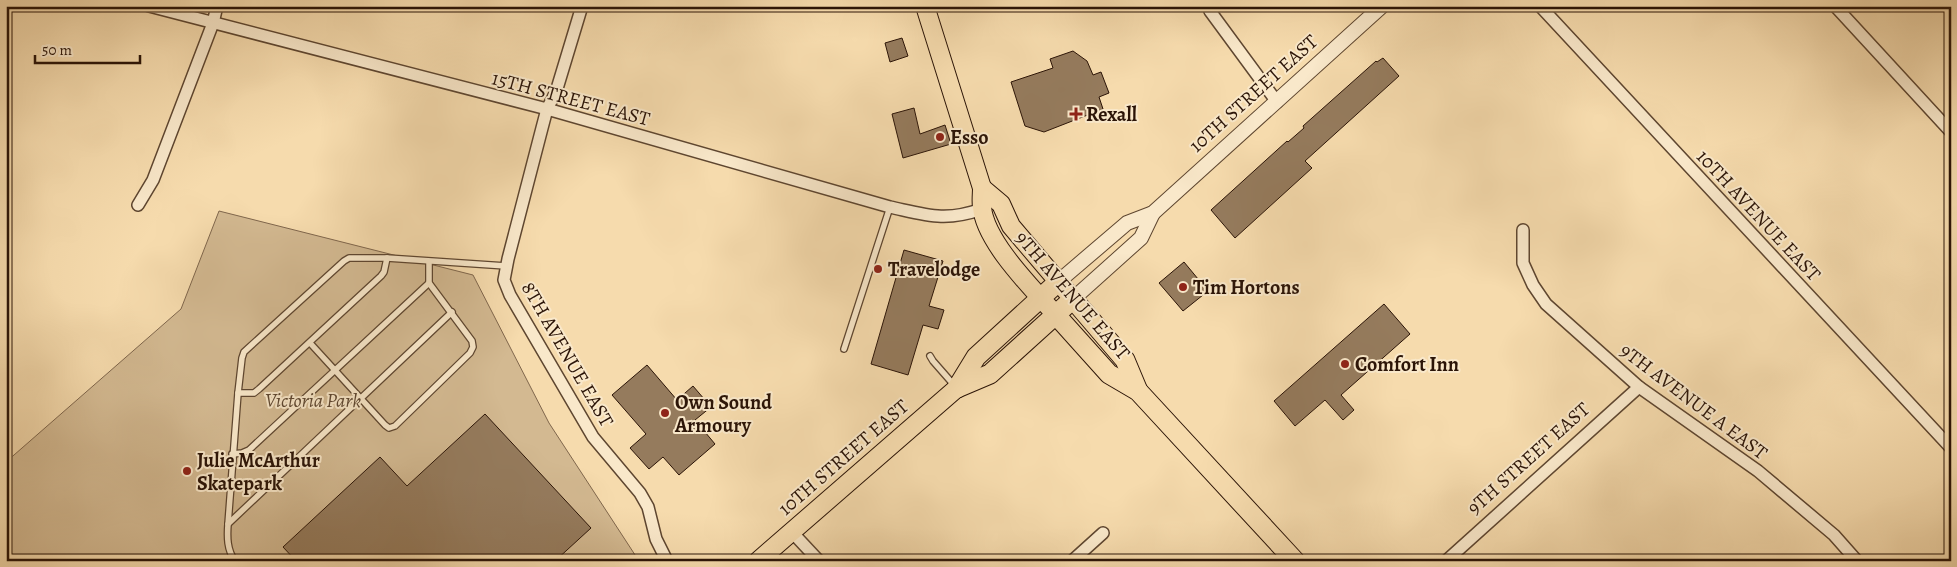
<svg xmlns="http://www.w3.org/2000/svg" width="1957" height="567" viewBox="0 0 1957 567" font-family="Alegreya,serif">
<rect width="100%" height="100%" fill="#f6dbad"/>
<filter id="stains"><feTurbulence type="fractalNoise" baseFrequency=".004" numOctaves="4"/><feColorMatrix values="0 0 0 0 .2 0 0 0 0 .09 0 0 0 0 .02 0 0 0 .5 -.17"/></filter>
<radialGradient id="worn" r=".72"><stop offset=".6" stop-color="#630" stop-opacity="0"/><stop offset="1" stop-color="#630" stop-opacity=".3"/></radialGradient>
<!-- green -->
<path fill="#d3b991" stroke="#7f664c" d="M219 211 473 275 549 423 639 561H6V462L181 309Z"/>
<!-- building -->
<g fill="#957b5d" stroke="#2b1407">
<path d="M902 38 908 56 890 62 885 43Z"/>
<path d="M1073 51 1087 61 1093 75 1101 72 1109 93 1099 97 1103 109 1044 132 1025 126 1011 82 1053 68 1050 59Z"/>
<path d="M1383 58 1399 76 1305 161 1312 168 1235 238 1211 210 1287 141 1288 142 1304 128 1303 126 1376 61 1377 62Z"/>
<path d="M914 108 920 134 945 125 951 144 903 158 892 114Z"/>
<path d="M904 250 943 261 929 306 944 310 938 329 923 325 908 375 871 364Z"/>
<path d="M1184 262 1208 291 1183 311 1159 283Z"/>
<path d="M1384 304 1410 334 1341 395 1354 410 1343 420 1325 400 1295 426 1274 401Z"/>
<path d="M647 365 677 400 693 386 711 407 695 420 715 444 679 475 663 457 649 469 630 448 646 434 612 395Z"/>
<path d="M485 414 591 528 555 561H296L283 547 380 457 407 486Z"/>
</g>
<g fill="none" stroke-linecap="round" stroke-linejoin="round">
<!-- service casing -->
<g stroke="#5e4630" stroke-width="8">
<g id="service">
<path d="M310 343 385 425 389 428 395 426 470 353 473 347 472 341 429 283V262"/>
<path d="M844 349 890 207"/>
<path d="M930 356 933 361 954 385"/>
<path d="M238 393H254L259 389 381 276 384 272 387 258"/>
<path d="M232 454 242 453 249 450 429 283"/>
<path d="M228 524 238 393 242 358 244 352 344 261 349 258H387L506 266"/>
<path d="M235 561C227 550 227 537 228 524L452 312"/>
</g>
</g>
<!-- minor casing -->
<g stroke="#5e4630" stroke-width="14">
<g id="minor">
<path d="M149 6 547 109 890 207C927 215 945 222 982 209"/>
<path d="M582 6 556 92 547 109 542 128 508 259 504 280 510 295 593 437 640 493 648 507 656 539 667 561"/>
<path d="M1208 6 1210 11 1277 102"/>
<path d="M1540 6 1951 448"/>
<path d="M1835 6 1951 132"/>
<path d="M138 205 153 180 213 23 217 6"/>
<path d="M1523 230V263L1533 285 1546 304 1639 387 1758 471 1834 535 1857 561"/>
<path d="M791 531 819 561"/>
<path d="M1072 561 1103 533"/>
<path d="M1446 561 1639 387"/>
</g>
</g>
<!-- tertiary casing -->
<g stroke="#5e4630" stroke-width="16">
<g id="tertiary">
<path d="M1058 282 1127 223 1153 213 1382 6"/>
<path d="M1073 299 1141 238 1153 213"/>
</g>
</g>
<!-- primary casing -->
<g stroke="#2b1407" stroke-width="20">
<g id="primary">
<path d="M925 6 982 188C982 194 981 201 982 207 985 242 1033 289 1056 315"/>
<path d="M982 188 1001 204 1011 226 1073 299"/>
<path d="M758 561 957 388"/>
</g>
</g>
<!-- trunk casing -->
<g stroke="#2b1407" stroke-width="21">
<g id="trunk">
<path d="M1056 315 1109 374 1138 391 1295 561"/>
<path d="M957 388 990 374 1073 299 1125 360 1138 391"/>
<path d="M957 388 976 357 1058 282"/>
</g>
</g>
<!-- service -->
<use href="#service" stroke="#f9e8ca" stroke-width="5.5"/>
<!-- minor -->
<use href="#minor" stroke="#f9e8ca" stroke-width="11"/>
<!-- tertiary -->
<use href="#tertiary" stroke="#f9e8ca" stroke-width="14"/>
<!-- primary -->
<use href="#primary" stroke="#f6dbad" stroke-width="18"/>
<!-- trunk -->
<use href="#trunk" stroke="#f6dbad" stroke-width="19"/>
</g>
<!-- markers -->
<g fill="#8f2418" stroke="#f9e8ca" stroke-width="2">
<path d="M1073.5 106.5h5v5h5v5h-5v5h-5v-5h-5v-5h5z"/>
<circle cx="940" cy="137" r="5"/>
<circle cx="878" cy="269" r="5"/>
<circle cx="1183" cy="287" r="5"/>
<circle cx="1345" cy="364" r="5"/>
<circle cx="665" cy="413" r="5"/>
<circle cx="187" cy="471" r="5"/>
</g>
<g text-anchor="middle" stroke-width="4" stroke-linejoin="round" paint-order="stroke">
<!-- street labels -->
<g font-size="20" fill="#2b1407" stroke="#f9e8ca">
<text transform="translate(1253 93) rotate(-42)" y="7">10TH STREET EAST</text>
<text transform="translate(571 98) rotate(15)" y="7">15TH STREET EAST</text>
<text transform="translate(1759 215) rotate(47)" y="7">10TH AVENUE EAST</text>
<text transform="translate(1073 295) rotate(49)" y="7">9TH AVENUE EAST</text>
<text transform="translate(568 354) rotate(60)" y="7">8TH AVENUE EAST</text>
<text transform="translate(1694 401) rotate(37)" y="7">9TH AVENUE A EAST</text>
<text transform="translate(843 457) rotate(-41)" y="7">10TH STREET EAST</text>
<text transform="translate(1528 458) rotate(-42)" y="7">9TH STREET EAST</text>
</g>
<!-- poi labels -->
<g font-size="20" font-weight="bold" fill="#2b1407" stroke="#f9e8ca" text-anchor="start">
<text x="1086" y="121">Rexall</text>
<text x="950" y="144">Esso</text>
<text x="888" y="276">Travelodge</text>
<text x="1193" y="294">Tim Hortons</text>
<text x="1355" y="371">Comfort Inn</text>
<text x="675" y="409">Own Sound<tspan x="675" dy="23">Armoury</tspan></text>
<text x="197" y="467">Julie McArthur<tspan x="197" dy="23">Skatepark</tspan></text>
</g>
<!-- park labels -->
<g font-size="20" font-style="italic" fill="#5d4630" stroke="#f9e8ca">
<text x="313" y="407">Victoria Park</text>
</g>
</g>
<!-- margin -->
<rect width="1957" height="567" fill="none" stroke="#f6dbad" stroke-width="25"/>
<rect x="8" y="8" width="1942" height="552" fill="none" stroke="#2b1407" stroke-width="2.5"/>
<rect x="12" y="12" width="1932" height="542" fill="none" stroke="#2b1407"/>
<!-- scale -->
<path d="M35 55v8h105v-8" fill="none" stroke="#2b1407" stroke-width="2.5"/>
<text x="42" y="55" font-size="15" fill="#2b1407" stroke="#f9e8ca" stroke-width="4" paint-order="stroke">50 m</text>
<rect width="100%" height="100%" filter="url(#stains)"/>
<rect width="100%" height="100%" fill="url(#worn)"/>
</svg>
